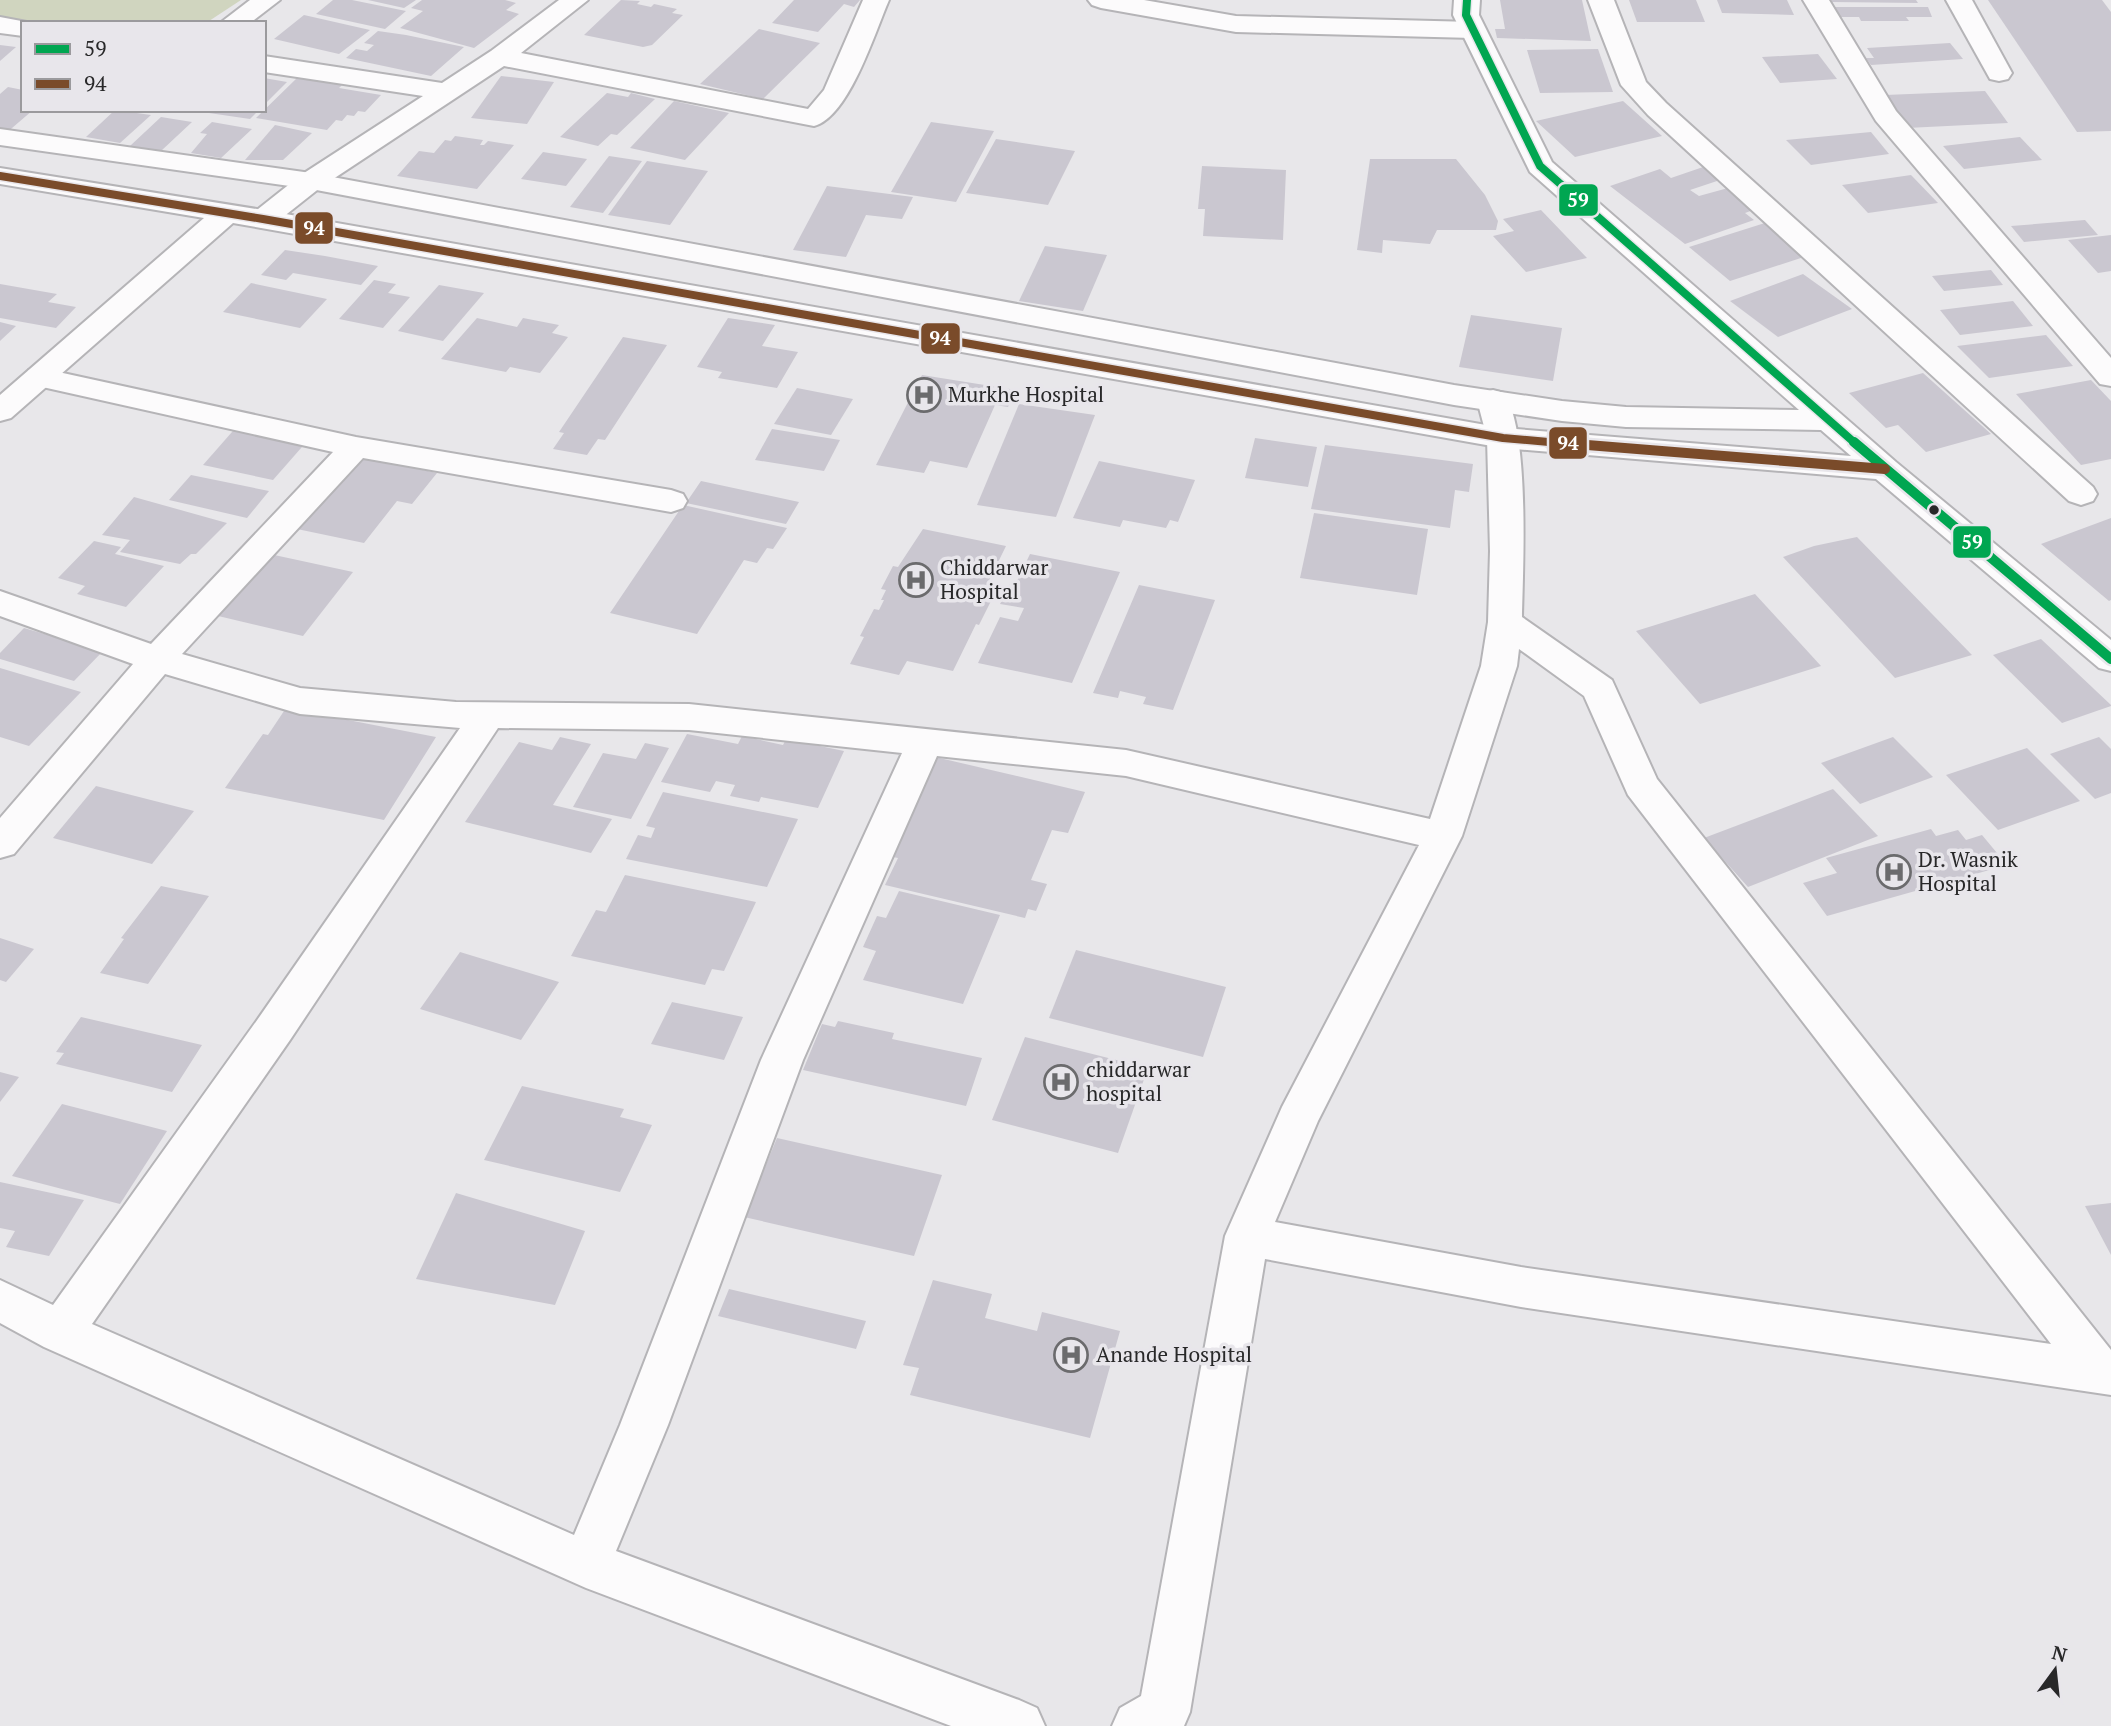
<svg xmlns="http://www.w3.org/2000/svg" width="2111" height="1726" viewBox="0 0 2111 1726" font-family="'PT Serif',serif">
<rect width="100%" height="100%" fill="#e8e7ea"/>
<!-- green -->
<path fill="#d0d5bf" d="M0 0H241L206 23H44L0 17Z"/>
<!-- building -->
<g fill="#cac7d0">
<path d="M333 0H352L406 11 385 29 316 14Z"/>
<path d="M368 0H416L404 8Z"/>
<path d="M422 0H505L516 3 506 10 519 14 474 48 400 28 423 11 411 8Z"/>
<path d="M621 0 640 1 637 4 651 7 654 4 677 9 672 13 683 15 652 45 643 47 584 35Z"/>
<path d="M794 0H860L854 7 844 4 818 32 772 23Z"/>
<path d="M1500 0H1582L1591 41 1497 38 1495 29H1505Z"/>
<path d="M1629 0H1696L1705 22H1637Z"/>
<path d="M1717 0H1787L1794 15 1722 13Z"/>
<path d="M1831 0H1916L1918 3 1832 2Z"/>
<path d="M1988 0H2102L2111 12V131L2077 132Z"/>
<path d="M1833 7H1928L1932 17H1906L1909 21H1861L1859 17H1838Z"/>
<path d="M304 15 370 30 339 54 274 39Z"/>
<path d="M759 29 820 43 763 99 700 84Z"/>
<path d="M378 31 406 35 464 47 431 76 346 58 356 49 367 51 374 45 364 43Z"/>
<path d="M1950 43 1963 59 1871 65 1866 58H1874L1867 48Z"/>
<path d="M0 45 16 47 0 61Z"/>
<path d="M1598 49 1613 92 1540 93 1527 50Z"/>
<path d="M1818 54 1837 79 1780 83 1762 57Z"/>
<path d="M501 76 554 82 527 124 471 118Z"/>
<path d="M264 78 287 82 264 105Z"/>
<path d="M297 78 342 85 339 88 381 95 365 112 358 111 354 116 347 115 342 121 336 120 327 130 256 118Z"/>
<path d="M8 87 23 90V110H33L5 134 0 133V94Z"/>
<path d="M1985 91 2008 123 1907 128 1885 95Z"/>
<path d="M607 93 628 97 631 93 655 99 617 135 611 134 598 146 560 137Z"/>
<path d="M674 101 729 113 685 160 630 148Z"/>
<path d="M1623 101 1662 136 1575 157 1536 121Z"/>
<path d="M115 110 151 115 120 143 86 137Z"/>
<path d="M212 110H259L250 119 209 113Z"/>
<path d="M161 117 192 122 161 151 130 146Z"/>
<path d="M212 122 252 129 221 158 191 153 207 134 200 133Z"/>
<path d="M931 122 994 131 956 202 891 192Z"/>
<path d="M275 125 312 133 283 160H245Z"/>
<path d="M1871 132 1889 154 1811 165 1786 140Z"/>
<path d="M455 136 483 140 480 145H484L488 141 514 145 477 189 397 176 419 151 434 153 445 140 451 141Z"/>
<path d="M2020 137 2042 160 1964 169 1943 146Z"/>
<path d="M996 139 1075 151 1048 205 966 193Z"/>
<path d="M543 152 587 159 566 186 521 179Z"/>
<path d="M609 156 642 161 603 213 570 207Z"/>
<path d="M1370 159H1456L1485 195 1498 221 1496 230H1437L1430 244 1383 240 1382 253 1357 250Z"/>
<path d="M647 161 708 171 670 225 608 215Z"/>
<path d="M1202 166 1286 170 1283 240 1203 236 1205 209H1198Z"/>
<path d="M1706 166 1723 179 1690 190 1699 196 1728 188 1756 209 1745 213 1754 220 1685 244 1610 186 1660 169 1671 178Z"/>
<path d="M1911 175 1938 203 1868 213 1842 185Z"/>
<path d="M827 186 913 197 902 219 866 215 846 257 793 250Z"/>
<path d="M1541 210 1587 258 1526 272 1493 236 1514 231 1503 219Z"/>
<path d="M2085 220 2098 235 2024 242 2011 226Z"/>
<path d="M1768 222 1810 255 1730 281 1689 247Z"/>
<path d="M2111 235V271L2098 273 2068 240Z"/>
<path d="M1045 246 1107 255 1083 311 1019 301Z"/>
<path d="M285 250 325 256 378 266 361 285 293 273 286 280 261 275Z"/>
<path d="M1991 270 2003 285 1944 291 1932 276Z"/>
<path d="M1803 274 1852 309 1778 337 1730 301Z"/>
<path d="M374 280 396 284 388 293 410 297 383 328 339 319Z"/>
<path d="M251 283 327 299 300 328 223 312Z"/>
<path d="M0 284 57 294 48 302 76 307 56 328 0 318Z"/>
<path d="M439 285 484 293 443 341 398 331Z"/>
<path d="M2013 301 2033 326 1960 335 1940 310Z"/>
<path d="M1471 315 1562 328 1553 381 1459 367Z"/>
<path d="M477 318 517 327 523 318 559 325 552 333 568 337 540 373 510 367 506 372 441 359Z"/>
<path d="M728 318 775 325 762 346 798 352 777 388 718 378 722 372 697 367Z"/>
<path d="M0 322 16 326 0 341Z"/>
<path d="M2046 335 2073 366 1989 378 1957 346Z"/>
<path d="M623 337 667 345 605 440 598 439 587 455 553 449 564 433 559 432Z"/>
<path d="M1923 373 1991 434 1926 452 1898 425 1886 428 1849 393Z"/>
<path d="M922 375 1016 390 1008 407 995 405 967 468 930 461 924 473 876 465Z"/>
<path d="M2091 380 2111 401V459L2081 465 2016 394Z"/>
<path d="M797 388 853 399 831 435 774 424Z"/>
<path d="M1019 404 1095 415 1056 517 977 505Z"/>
<path d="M239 424 309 439 273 480 203 465Z"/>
<path d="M772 429 840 440 824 471 755 460Z"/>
<path d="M1255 438 1317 447 1308 487 1245 478Z"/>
<path d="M1325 445 1473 464 1469 492 1455 490 1450 528 1311 509Z"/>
<path d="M358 456 437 473 412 504 397 501 364 543 297 529Z"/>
<path d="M1099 461 1195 480 1178 522 1170 520 1166 528 1123 520 1120 527 1073 518Z"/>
<path d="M191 475 269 491 247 518 169 500Z"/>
<path d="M701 481 799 502 786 524 686 503Z"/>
<path d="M134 497 227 523 196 554H191L180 564 120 552 130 540 102 535Z"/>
<path d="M683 505 787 528 773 549 767 548 757 563 744 560 697 634 610 613Z"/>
<path d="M1314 513 1428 529 1417 595 1300 578Z"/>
<path d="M2111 518V600L2109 601 2041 544Z"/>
<path d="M923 529 1006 546 981 597 992 599 979 625 976 624 953 671 907 661 899 675 850 664 864 637 860 636 874 609 879 610 884 600H881L886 590 881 589 893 566 898 567Z"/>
<path d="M1857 537 1972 655 1895 678 1783 557 1814 546Z"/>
<path d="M94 541 121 547 115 554 164 566 126 607 77 594 85 586 58 578Z"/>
<path d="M265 553 353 572 303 636 214 615Z"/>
<path d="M1030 554 1120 572 1072 683 978 663 1000 617 1018 621 1024 608 1000 604 1011 582 1016 583Z"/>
<path d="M1139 585 1215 600 1173 710 1143 704 1146 697 1120 691 1118 698 1093 693Z"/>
<path d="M1755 594 1821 666 1700 704 1636 631Z"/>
<path d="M24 628 103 651 74 681 0 659V653Z"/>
<path d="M2041 639 2111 705V706L2062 723 1993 655Z"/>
<path d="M0 668 81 692 29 746 0 737Z"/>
<path d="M286 708 436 737 384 820 225 788 263 734 268 735Z"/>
<path d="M687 734 738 744 742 736 783 745 786 739 844 751 818 808 761 797 759 802 730 796 735 785 716 781 710 792 661 782Z"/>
<path d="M560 737 591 744 553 805 612 819 591 853 465 822 519 742 552 750Z"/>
<path d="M1893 737 1933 777 1860 804 1821 763Z"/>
<path d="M2099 737 2111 749V793L2095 799 2050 754Z"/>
<path d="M645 743 669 748 631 819 573 807 603 753 636 759Z"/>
<path d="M2027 748 2080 801 1998 830 1946 775Z"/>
<path d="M931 756 1085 792 1068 833 1052 830 1031 880 1047 884 1036 911 1028 909 1025 918 885 885 898 858 883 855Z"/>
<path d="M96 786 194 811 152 864 53 838Z"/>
<path d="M1833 789 1878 836 1748 887 1704 838Z"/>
<path d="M663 792 798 819 767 887 626 859 638 835 651 838 655 828 646 826Z"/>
<path d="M1931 829 1936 836 1958 830 1966 840 1982 835 2007 865 1827 916 1803 883 1837 873 1826 858Z"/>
<path d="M625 875 756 902 724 971 712 969 705 985 571 956 596 910 606 912Z"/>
<path d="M161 886 209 896 148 984 100 973 124 939 121 938Z"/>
<path d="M899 891 1000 915 963 1004 863 980 876 951 863 947 877 916 886 918Z"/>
<path d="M0 938 34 949 6 982 0 980Z"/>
<path d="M1076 950 1226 987 1203 1057 1049 1018Z"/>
<path d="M460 952 559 982 521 1040 420 1009Z"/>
<path d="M672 1002 743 1017 724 1060 651 1044Z"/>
<path d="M81 1017 202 1045 172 1092 56 1064 64 1053 56 1052Z"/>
<path d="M838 1021 894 1033 892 1039 982 1058 966 1106 803 1070 822 1024 835 1027Z"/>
<path d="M1025 1037 1148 1068 1118 1153 992 1120Z"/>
<path d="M0 1072 19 1077 0 1102Z"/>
<path d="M522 1086 624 1109 620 1117 652 1125 620 1192 484 1160Z"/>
<path d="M62 1104 167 1131 120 1204 12 1176Z"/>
<path d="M777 1138 942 1175 914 1256 744 1217Z"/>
<path d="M0 1182 84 1200 49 1256 6 1247 15 1231 0 1228Z"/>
<path d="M456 1193 585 1231 555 1305 416 1279Z"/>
<path d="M2111 1203V1255L2085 1206Z"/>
<path d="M933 1280 992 1294 985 1318 1037 1331 1042 1312 1120 1331 1090 1438 910 1395 919 1368 903 1365Z"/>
<path d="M729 1289 866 1321 856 1349 718 1316Z"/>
</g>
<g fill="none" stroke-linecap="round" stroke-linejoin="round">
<!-- minor casing -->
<g stroke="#b5b4b7" stroke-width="4">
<g id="minor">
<path d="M250 0H280L250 23H220Z"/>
<path d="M559 0H588L521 53 808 109 824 90 863 0H889C875 32 849 117 814 126L504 66 321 187 273 225 263 228 253 225 249 219 253 213 301 175 423 96 264 72V56L442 83 491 51Z"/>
<path d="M1088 0H1144L1236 16 1473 22 1482 25 1486 30 1482 35 1473 38 1236 32 1101 8 1092 5Z"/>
<path d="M1588 0H1614L1646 82 1666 103 2093 487 2097 494 2093 501 2081 505 2069 501 1648 115 1621 85Z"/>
<path d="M1803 0H1829L1896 111 2111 358V386L2100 384 1876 121Z"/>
<path d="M1946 0H1972L2012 73 2008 79 1999 81 1990 79Z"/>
<path d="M0 17 32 23H23V36L0 33Z"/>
<path d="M40 368 356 437 671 490 683 494 687 501 683 508 671 512 363 458 182 654 300 688 456 702 689 704 1126 750 1430 819 1481 666 1488 622 1490 551 1487 438 1477 400 1482 393 1493 390 1504 393C1530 431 1523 568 1522 617L1612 680 1657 779 2111 1350V1395L1521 1307 1265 1259 1190 1712 1184 1726H1112L1120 1708 1141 1696 1225 1236 1282 1107 1419 845 1126 776 937 756 803 1060 668 1425 616 1551 1019 1700 1037 1708 1045 1726H951L586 1588 44 1347 0 1323V1280L53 1305 260 1016 460 728 300 714 165 674 14 854 0 858V818L133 664 0 616V591L151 644 333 452 29 384 25 377 29 370ZM1519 649 1584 696 1628 795 2051 1344 1521 1267 1275 1222 1318 1121 1462 836 1517 666ZM498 728 689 730 902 753 761 1060 620 1425 574 1535 92 1324 290 1040Z"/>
</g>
</g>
<!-- major casing -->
<g stroke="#b5b4b7" stroke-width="4">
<path id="major" d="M1454 0H1480L1479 15 1552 162 1896 462 2111 640V671L2099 668 1876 479 1503 448 233 223 11 418 0 421V395L204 218 0 184V168L263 210 1503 428 1851 456 1821 430 1626 427 1562 421 1454 405 311 189 0 145V129L311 173 1454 385 1562 401 1626 407 1799 410 1530 172 1453 15Z"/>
</g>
<!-- minor -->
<use href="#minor" fill="#fcfbfc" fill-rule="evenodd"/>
<!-- major -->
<use href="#major" fill="#fcfbfc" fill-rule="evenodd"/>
<!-- bus-1-far1 casing -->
<g stroke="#e8e6eb" stroke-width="11">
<path id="bus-1-far1" d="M1467 0 1466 15 1540 166 1856 444"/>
</g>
<!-- bus-1 casing -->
<g stroke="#e8e6eb" stroke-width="15">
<path id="bus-1" d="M1854 442 2111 659"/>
</g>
<!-- bus-2-far1 casing -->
<g stroke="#e8e6eb" stroke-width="11">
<path id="bus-2-far1" d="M0 176 263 219 1503 438 1571 444"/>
</g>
<!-- bus-2 casing -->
<g stroke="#e8e6eb" stroke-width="15">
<path id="bus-2" d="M1550 442 1885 469"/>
</g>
<!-- bus-1-far1 -->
<use href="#bus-1-far1" stroke="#00a651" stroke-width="8"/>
<!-- bus-1 -->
<use href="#bus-1" stroke="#00a651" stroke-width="10"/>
<!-- bus-2-far1 -->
<use href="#bus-2-far1" stroke="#7a4b2a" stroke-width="8"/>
<!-- bus-2 -->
<use href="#bus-2" stroke="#7a4b2a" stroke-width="10"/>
</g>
<!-- icons -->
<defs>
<g id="hospital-ring" transform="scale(1.75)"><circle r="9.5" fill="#e8e6eb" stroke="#6b6b6d" stroke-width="1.5"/><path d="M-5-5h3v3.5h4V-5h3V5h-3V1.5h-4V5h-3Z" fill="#6b6b6d"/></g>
</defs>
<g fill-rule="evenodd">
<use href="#hospital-ring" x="924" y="395"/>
<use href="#hospital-ring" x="916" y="580"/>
<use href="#hospital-ring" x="1894" y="872"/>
<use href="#hospital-ring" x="1061" y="1082"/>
<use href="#hospital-ring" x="1071" y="1355"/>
</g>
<!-- markers -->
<circle fill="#282829" stroke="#e8e6eb" stroke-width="2.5" cx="1934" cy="510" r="6"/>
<g text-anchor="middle" stroke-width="7" stroke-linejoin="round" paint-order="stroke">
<!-- poi labels -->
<g font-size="21" fill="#282829" stroke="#e8e6eb" text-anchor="start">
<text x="948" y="402">Murkhe Hospital</text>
<text x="940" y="575">Chiddarwar<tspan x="940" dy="24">Hospital</tspan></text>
<text x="1918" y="867">Dr. Wasnik<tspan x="1918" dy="24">Hospital</tspan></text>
<text x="1086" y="1077">chiddarwar<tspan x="1086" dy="24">hospital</tspan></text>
<text x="1096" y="1362">Anande Hospital</text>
</g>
</g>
<g stroke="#e8e6eb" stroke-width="2.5">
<rect x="1558" y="183" width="41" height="34" rx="7" fill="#00a651"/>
<rect x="294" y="211" width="40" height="34" rx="7" fill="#7a4b2a"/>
<rect x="920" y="322" width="41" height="33" rx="7" fill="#7a4b2a"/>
<rect x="1548" y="426" width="40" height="34" rx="7" fill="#7a4b2a"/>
<rect x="1952" y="525" width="40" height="34" rx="7" fill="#00a651"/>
</g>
<g font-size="19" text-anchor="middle" font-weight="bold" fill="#fff">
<text x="1578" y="207">59</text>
<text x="314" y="235">94</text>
<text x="940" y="345">94</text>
<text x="1568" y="450">94</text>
<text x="1972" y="549">59</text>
</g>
<!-- legend -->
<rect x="21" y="21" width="245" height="91" fill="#e8e6eb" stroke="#9b9a9d" stroke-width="2"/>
<rect x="35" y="44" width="35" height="10" fill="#00a651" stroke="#9b9a9d" stroke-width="2"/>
<text x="84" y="56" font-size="21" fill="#282829">59</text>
<rect x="35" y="79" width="35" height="10" fill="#7a4b2a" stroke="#9b9a9d" stroke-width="2"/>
<text x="84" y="91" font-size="21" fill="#282829">94</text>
<!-- north arrow -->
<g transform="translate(2055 1670) rotate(15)" stroke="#e8e6eb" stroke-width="5" paint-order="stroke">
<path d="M0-5L12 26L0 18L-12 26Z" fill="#282829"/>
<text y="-10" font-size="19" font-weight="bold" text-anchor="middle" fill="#282829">N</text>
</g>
</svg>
